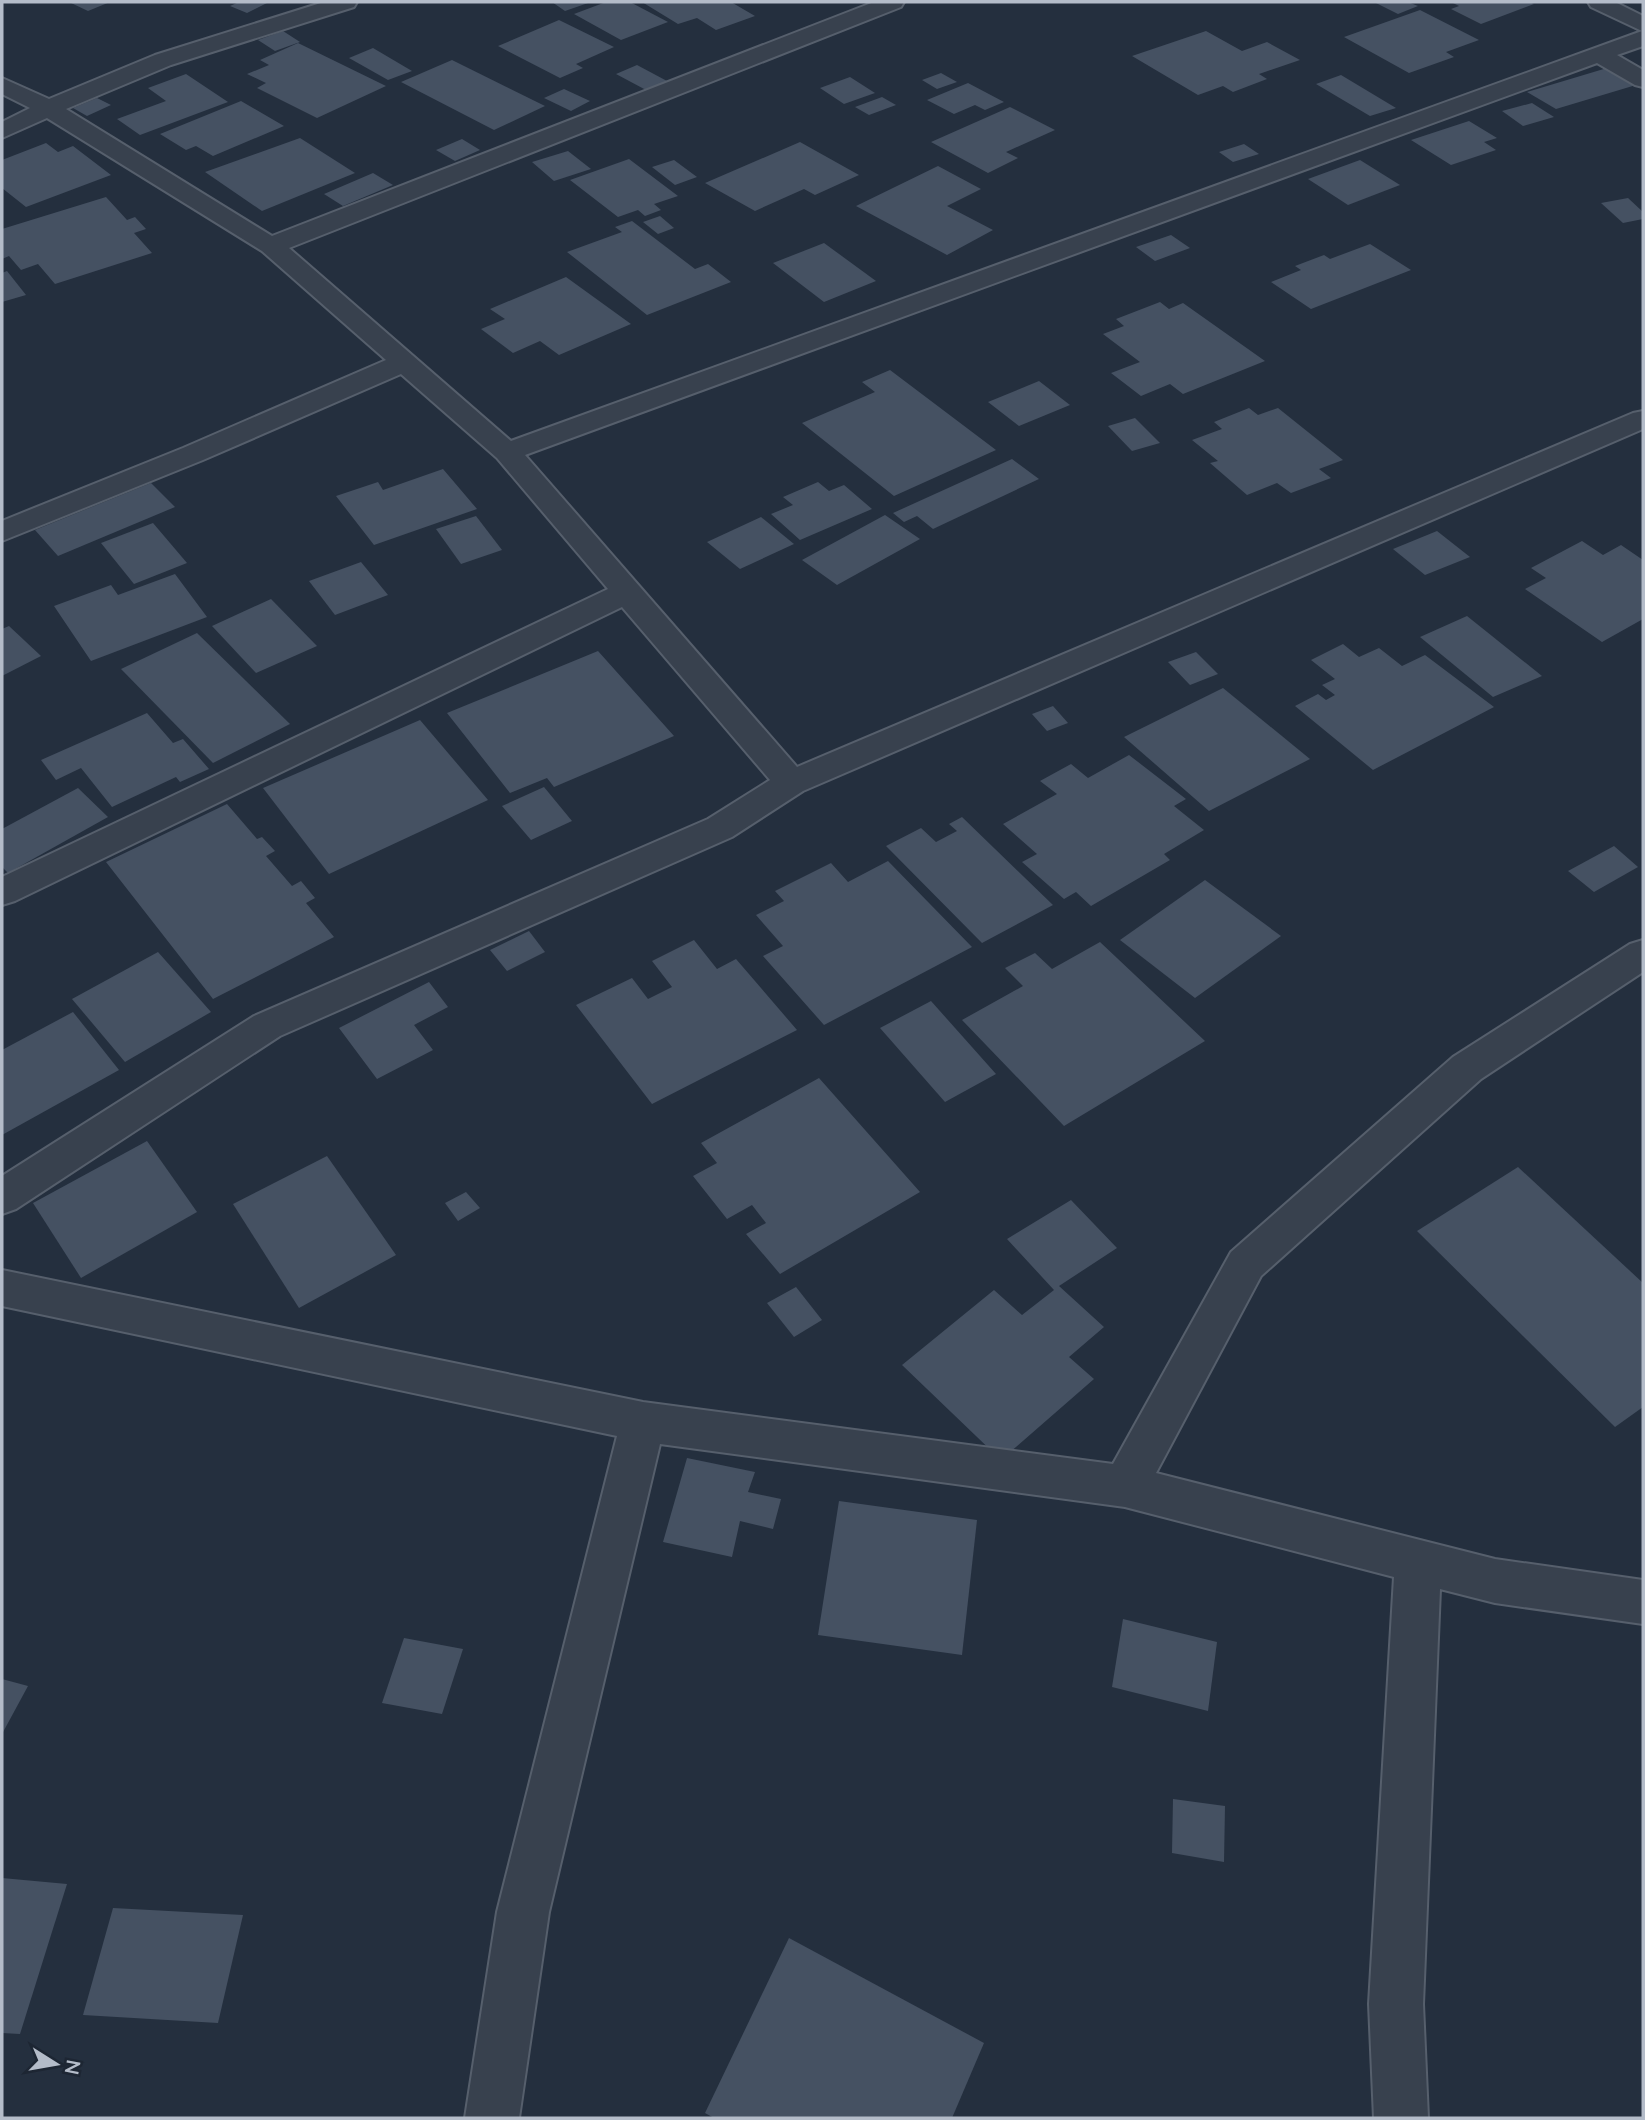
<svg xmlns="http://www.w3.org/2000/svg" width="1645" height="2120" viewBox="0 0 1645 2120" font-family="Lato,sans-serif">
<rect width="100%" height="100%" fill="#242f3e"/>
<!-- building -->
<g fill="#455162">
<path d="M69 2H110L88 11Z"/>
<path d="M239 2H264L267 3 247 13 230 6Z"/>
<path d="M552 2H591L565 11Z"/>
<path d="M606 2H630L668 22 621 40 574 14Z"/>
<path d="M642 2H731L755 16 716 30 697 18 678 24Z"/>
<path d="M1374 2H1408L1418 6 1398 14Z"/>
<path d="M1451 2H1529L1534 4 1481 24 1451 9 1459 6Z"/>
<path d="M1420 10 1479 40 1446 52 1454 57 1409 73 1344 37Z"/>
<path d="M559 20 614 47 576 64 583 68 560 78 498 46Z"/>
<path d="M283 31 300 42 275 51 258 40Z"/>
<path d="M1206 31 1242 51 1267 42 1300 60 1259 74 1267 79 1233 92 1223 86 1198 95 1132 56Z"/>
<path d="M298 43 386 86 317 118 257 88 266 83 247 74 269 65 260 60Z"/>
<path d="M373 48 412 71 388 80 349 58Z"/>
<path d="M452 60 545 106 494 130 401 82Z"/>
<path d="M637 65 667 81 646 90 616 74Z"/>
<path d="M1607 68 1636 85 1556 109 1527 92Z"/>
<path d="M941 73 957 82 937 89 922 80Z"/>
<path d="M186 74 228 102 140 135 117 119 166 101 148 88Z"/>
<path d="M1341 75 1396 108 1370 116 1316 84Z"/>
<path d="M850 77 875 93 844 104 820 88Z"/>
<path d="M968 83 1004 102 985 110 975 105 954 114 927 100Z"/>
<path d="M564 89 590 101 571 111 544 98Z"/>
<path d="M882 97 896 105 869 115 855 107Z"/>
<path d="M97 98 111 105 87 116 73 108Z"/>
<path d="M241 101 284 126 213 156 196 146 186 150 160 134Z"/>
<path d="M1532 103 1554 117 1523 126 1502 111Z"/>
<path d="M1010 107 1055 130 1006 152 1018 158 988 173 931 142Z"/>
<path d="M1469 121 1497 138 1484 142 1496 150 1451 165 1411 140Z"/>
<path d="M300 138 355 173 262 211 205 172Z"/>
<path d="M462 139 480 150 455 161 436 150Z"/>
<path d="M800 142 859 175 815 195 804 189 755 211 705 183Z"/>
<path d="M46 143 58 152 73 146 111 175 26 207 2 188V160Z"/>
<path d="M1244 144 1259 154 1233 162 1219 152Z"/>
<path d="M568 151 591 169 554 181 532 162Z"/>
<path d="M629 159 678 196 654 204 661 210 645 216 638 210 618 217 570 180Z"/>
<path d="M674 160 697 177 675 185 652 167Z"/>
<path d="M1360 160 1400 185 1348 205 1308 179Z"/>
<path d="M938 166 981 189 947 206 993 230 947 255 856 206Z"/>
<path d="M373 173 393 185 343 206 324 194Z"/>
<path d="M106 197 127 220 135 217 146 229 134 233 152 253 55 284 38 264 21 270 9 256 2 259V229Z"/>
<path d="M1628 198 1643 212V219L1623 223 1601 203Z"/>
<path d="M660 216 674 228 658 234 643 222Z"/>
<path d="M632 221 695 269 708 264 731 282 647 315 567 252 622 232 615 227Z"/>
<path d="M1171 235 1190 248 1155 261 1136 247Z"/>
<path d="M824 243 876 281 824 302 773 263Z"/>
<path d="M1370 244 1411 270 1311 309 1271 282 1301 270 1295 266 1324 255 1330 259Z"/>
<path d="M7 271 26 295 2 302V273Z"/>
<path d="M566 277 631 324 559 355 540 341 513 353 481 329 505 319 490 309Z"/>
<path d="M1160 302 1169 309 1183 303 1265 361 1183 394 1170 384 1141 396 1111 373 1140 362 1103 334 1124 326 1116 319Z"/>
<path d="M890 370 996 450 894 496 802 423 875 392 862 382Z"/>
<path d="M1039 381 1070 405 1019 426 988 402Z"/>
<path d="M1249 408 1258 415 1278 408 1343 460 1319 469 1331 478 1291 493 1277 483 1247 495 1210 463 1218 461 1192 440 1222 429 1214 422Z"/>
<path d="M1135 418 1160 443 1132 451 1108 426Z"/>
<path d="M1012 459 1039 479 933 529 917 516 904 522 893 513Z"/>
<path d="M443 469 477 509 374 545 336 496 378 482 383 490Z"/>
<path d="M818 482 829 491 844 485 872 509 800 540 771 514 793 505 783 497Z"/>
<path d="M151 483 175 507 58 556 35 530Z"/>
<path d="M885 515 920 539 837 585 802 560Z"/>
<path d="M476 516 502 550 461 564 436 529Z"/>
<path d="M761 517 794 544 740 569 707 542Z"/>
<path d="M153 523 187 563 134 584 101 543Z"/>
<path d="M1437 531 1470 557 1425 575 1393 549Z"/>
<path d="M1582 541 1603 555 1621 545 1643 560V619L1602 642 1525 589 1546 578 1531 568Z"/>
<path d="M361 562 388 595 335 615 309 581Z"/>
<path d="M175 574 207 617 91 661 54 606 111 585 118 595Z"/>
<path d="M271 599 317 646 256 673 212 626Z"/>
<path d="M1467 616 1542 676 1493 697 1420 637Z"/>
<path d="M9 626 41 656 2 676V629Z"/>
<path d="M197 633 290 724 213 763 121 669Z"/>
<path d="M1343 644 1359 657 1379 648 1402 666 1425 655 1494 707 1373 770 1295 706 1318 694 1326 700 1335 695 1322 685 1335 679 1311 660Z"/>
<path d="M598 651 674 736 554 787 547 778 510 793 447 713Z"/>
<path d="M1196 652 1218 674 1190 685 1168 662Z"/>
<path d="M1223 688 1310 759 1209 811 1124 737Z"/>
<path d="M1053 706 1068 723 1047 731 1032 714Z"/>
<path d="M147 713 173 743 183 739 209 769 180 782 176 777 112 807 81 768 56 780 41 760Z"/>
<path d="M420 720 488 800 329 874 263 788Z"/>
<path d="M1129 755 1186 799 1174 806 1204 830 1164 854 1170 860 1091 906 1076 892 1064 899 1022 862 1037 854 1003 824 1057 794 1040 781 1071 764 1088 778Z"/>
<path d="M544 787 572 821 531 840 502 806Z"/>
<path d="M78 788 108 817 8 873 2 867V829Z"/>
<path d="M227 804 257 839 262 837 275 851 266 856 292 886 301 881 315 898 306 903 334 937 213 999 106 862Z"/>
<path d="M962 817 1053 905 982 943 886 846 921 828 936 842 957 831 949 824Z"/>
<path d="M1614 846 1638 867 1594 892 1568 871Z"/>
<path d="M888 861 972 947 824 1025 763 956 783 946 756 915 784 901 775 891 831 863 848 882Z"/>
<path d="M1205 880 1281 936 1195 998 1120 940Z"/>
<path d="M529 931 545 952 507 971 490 950Z"/>
<path d="M694 940 717 969 736 959 797 1030 652 1104 576 1005 632 978 648 999 672 987 652 961Z"/>
<path d="M1100 942 1205 1041 1064 1126 962 1020 1023 986 1005 968 1035 953 1052 969Z"/>
<path d="M158 952 211 1012 125 1062 72 999Z"/>
<path d="M429 982 448 1007 414 1025 433 1050 377 1079 339 1028Z"/>
<path d="M931 1001 996 1074 945 1102 880 1028Z"/>
<path d="M73 1012 119 1070 2 1135V1050Z"/>
<path d="M819 1078 920 1192 780 1274 746 1234 766 1223 752 1205 727 1219 693 1176 717 1163 701 1143Z"/>
<path d="M147 1141 197 1212 81 1278 33 1203Z"/>
<path d="M327 1156 396 1255 299 1308 233 1204Z"/>
<path d="M1518 1167 1643 1283V1407L1615 1427 1417 1231Z"/>
<path d="M466 1192 480 1208 458 1221 445 1203Z"/>
<path d="M1071 1200 1117 1248 1059 1286 1104 1327 1069 1357 1094 1379 1001 1460 902 1365 994 1290 1022 1315 1054 1290 1007 1239Z"/>
<path d="M796 1287 822 1320 794 1337 767 1303Z"/>
<path d="M687 1458 755 1472 748 1492 781 1499 773 1529 740 1521 732 1557 663 1542Z"/>
<path d="M839 1501 977 1520 962 1655 818 1635Z"/>
<path d="M1123 1619 1217 1642 1208 1711 1112 1687Z"/>
<path d="M404 1638 463 1649 442 1714 382 1703Z"/>
<path d="M2 1679 28 1686 2 1734Z"/>
<path d="M1173 1799 1225 1806 1224 1862 1172 1853Z"/>
<path d="M2 1878 67 1884 20 2034 2 2033Z"/>
<path d="M113 1908 243 1915 218 2023 83 2015Z"/>
<path d="M789 1938 984 2043 952 2118H714L705 2113Z"/>
</g>
<g fill="none" stroke-linecap="round" stroke-linejoin="round">
<!-- street casing -->
<g stroke="#565f6c" stroke-width="4">
<g id="street">
<path d="M324 2H357L354 7 171 65 66 109 272 236 874 2H904L901 7 289 248 511 441 1642 31 1591 7 1588 2H1615L1643 16V46L1617 55 1643 70V87L1635 85 1597 63 525 455 797 767 1633 413 1643 411V429L803 791 732 837 280 1036 16 1209 2 1214V1176L254 1016 708 819 770 780 622 607 15 901 2 905V877L608 589 497 458 401 374 203 460 2 541V521L183 448 386 360 262 251 47 118 2 138V122L30 108 2 94V78L49 99 155 55Z"/>
<path d="M1643 940V972L1481 1079 1261 1276 1156 1473 1495 1559 1643 1580V1624L1495 1603 1440 1589 1423 2004 1428 2118H1374L1369 2004 1394 1577 1125 1507 660 1444 549 1912 519 2118H465L497 1912 617 1436 2 1306V1270L643 1402 1113 1464 1231 1252 1453 1057 1630 944Z"/>
</g>
</g>
<!-- street -->
<use href="#street" fill="#38414e" fill-rule="evenodd"/>
</g>
<!-- border -->
<rect width="1645" height="2120" fill="none" stroke="#b4bcc9" stroke-width="7"/>
<!-- north arrow -->
<g transform="translate(56 2064) rotate(101)" stroke="#1d2633" stroke-width="5" paint-order="stroke">
<path d="M0-5L12 26L0 18L-12 26Z" fill="#b4bcc9"/>
<text y="-10" font-size="19" font-weight="bold" text-anchor="middle" fill="#b4bcc9">N</text>
</g>
</svg>
